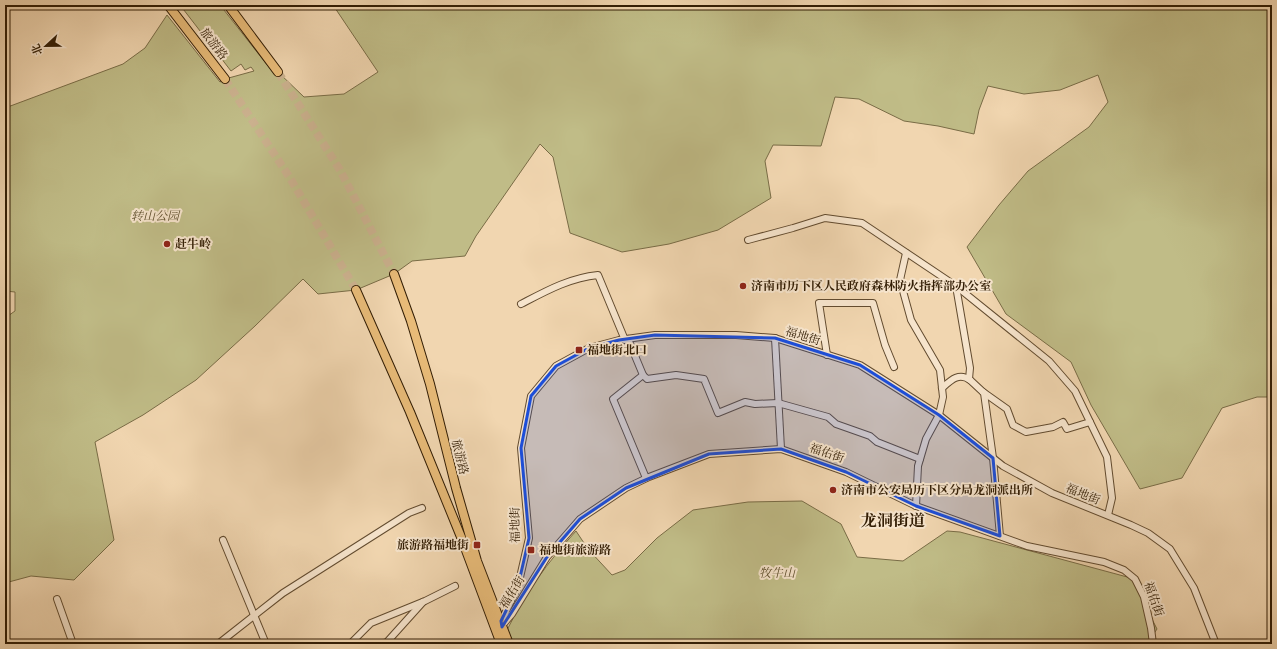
<svg xmlns="http://www.w3.org/2000/svg" width="1277" height="649" viewBox="0 0 1277 649" font-family="'IM FELL French Canon','Noto Serif SC',serif">
<rect width="100%" height="100%" fill="#f1d6b0"/>
<filter id="stains"><feTurbulence type="fractalNoise" baseFrequency=".005" numOctaves="4"/><feColorMatrix values="0 0 0 0 .2 0 0 0 0 .09 0 0 0 0 .02 0 0 0 .5 -.17"/></filter>
<radialGradient id="worn" r=".72"><stop offset=".6" stop-color="#630" stop-opacity="0"/><stop offset="1" stop-color="#630" stop-opacity=".3"/></radialGradient>
<!-- green -->
<g fill="#c0bc87" stroke="#796c46">
<path d="M180 5H220L272 71 278 72 304 97 344 94 378 72 333 5H1272V397H1257L1222 408 1182 478 1140 489 1091 405 1071 362 1006 314 967 247 999 205 1028 171 1089 127 1108 102 1098 75 1060 90 1024 94 988 86 979 110 974 134 938 126 904 121 859 99 835 97 821 146 773 145 765 161 771 198 718 230 669 244 622 252 570 233 553 157 540 144 476 236 465 256 412 261 394 274 356 290 318 294 303 279 255 326 196 380 143 415 95 442 114 540 74 580 31 576 5 583V318L15 311V292L5 291V108L123 64 145 48 167 15 220 82 225 79 254 71 251 67 245 70 241 64 231 71Z"/>
<path d="M802 501 841 524 857 557 903 561 947 531 960 532 1131 578 1157 629 1147 644H512L507 630C526 592 547 563 576 531L588 549 612 575 625 570 657 538 693 510 748 502Z"/>
</g>
<g fill="none" stroke-linecap="round" stroke-linejoin="round">
<!-- major-tunnel -->
<g stroke="#cbb18e" stroke-width="8" stroke-dasharray="8 4" stroke-linecap="butt">
<path d="M278 72 340 170 394 274"/>
<path d="M225 79 290 178 356 290"/>
</g>
<!-- minor casing -->
<g stroke="#624b2f" stroke-width="8">
<g id="minor">
<path d="M748 240 793 228 825 218 862 223 956 286 1049 361 1075 391 1107 457 1112 498 1108 515"/>
<path d="M906 253 900 280 911 320 940 370 943 397 939 415 926 439 918 466 916 506"/>
<path d="M956 286 970 368 969 379 984 393 993 458 1000 536"/>
<path d="M521 304C546 291 569 278 598 275L625 340"/>
<path d="M775 338 781 449"/>
<path d="M628 339 643 375 613 399 646 478"/>
<path d="M827 355 819 303H873L885 345 894 367"/>
<path d="M643 375 647 379 676 375 704 379 718 413 745 402 755 404 778 403 828 417 836 424 870 436 877 442 920 459"/>
<path d="M942 388C951 380 959 372 970 380"/>
<path d="M983 392 1007 409 1013 425 1026 432 1053 427 1063 422 1067 429 1090 422"/>
<path d="M223 540 266 644"/>
<path d="M57 599 73 644"/>
<path d="M500 624 518 586 529 538 521 448 531 396 556 366 589 348 619 340 655 335H736L775 338 860 365 939 415 1003 466 1052 493 1131 525 1148 533 1170 549 1194 588 1216 644"/>
<path d="M500 628 512 614 547 557 580 519 626 488 649 477 709 454 781 449 846 472 916 506 1027 546 1104 562 1124 570 1135 579 1144 597 1151 628 1153 644"/>
<path d="M218 644 283 593 409 513 422 508"/>
<path d="M350 644 371 623 425 601 455 586"/>
<path d="M380 644 387 642 423 602"/>
</g>
</g>
<!-- major casing -->
<g stroke="#321d04" stroke-width="10">
<g id="major">
<path d="M168 5 225 79"/>
<path d="M228 5 278 72"/>
<path d="M394 274 411 321 430 384 456 488 477 561 509 644"/>
<path d="M356 290 410 412 461 537 501 644"/>
</g>
</g>
<!-- minor -->
<use href="#minor" stroke="#f6e4cc" stroke-width="6"/>
<!-- major -->
<use href="#major" stroke="#e8bb78" stroke-width="8"/>
</g>
<!-- marked area -->
<path fill="#1d4ed8" fill-opacity="0.2" stroke="#1d4ed8" stroke-width="3" stroke-linejoin="round" d="M655 335 775 338 860 365 939 415 993 458 1000 536 916 506 846 472 781 449 709 454 626 488 580 519 547 557 502 627 501 621 518 586 529 538 521 448 531 396 556 366 589 348 619 340Z"/>
<!-- markers -->
<g fill="#8f2418" stroke="#f6e4cc" stroke-width="1.5">
<circle cx="167" cy="244" r="4"/>
<circle cx="743" cy="286" r="4"/>
<rect x="575" y="346" width="8" height="8" rx="2"/>
<circle cx="833" cy="490" r="4"/>
<rect x="473" y="541" width="8" height="8" rx="2"/>
<rect x="527" y="546" width="8" height="8" rx="2"/>
</g>
<g text-anchor="middle" stroke-width="4" stroke-linejoin="round" paint-order="stroke">
<!-- street labels -->
<g font-size="12" fill="#321d04" stroke="#f6e4cc">
<text transform="translate(214 44) rotate(52)" y="4">旅游路</text>
<text transform="translate(803 336) rotate(17)" y="4">福地街</text>
<text transform="translate(827 453) rotate(19)" y="4">福佑街</text>
<text transform="translate(460 457) rotate(76)" y="4">旅游路</text>
<text transform="translate(1083 494) rotate(22)" y="4">福地街</text>
<text transform="translate(515 525) rotate(-91)" y="4">福地街</text>
<text transform="translate(512 592) rotate(-58)" y="4">福佑街</text>
<text transform="translate(1154 599) rotate(71)" y="4">福佑街</text>
</g>
<!-- park labels -->
<g font-size="12" font-style="italic" fill="#5d4d2b" stroke="#f6e4cc">
<text x="155" y="220">转山公园</text>
<text x="777" y="577">牧牛山</text>
</g>
<!-- poi labels -->
<g font-size="12" font-weight="bold" fill="#321d04" stroke="#f6e4cc" text-anchor="start">
<text x="175" y="248">赶牛岭</text>
<text x="751" y="290">济南市历下区人民政府森林防火指挥部办公室</text>
<text x="587" y="354">福地街北口</text>
<text x="841" y="494">济南市公安局历下区分局龙洞派出所</text>
<text x="469" y="549" text-anchor="end">旅游路福地街</text>
<text x="539" y="554">福地街旅游路</text>
</g>
<!-- district labels -->
<g font-size="16" font-weight="bold" fill="#321d04" stroke="#f6e4cc">
<text x="893" y="526">龙洞街道</text>
</g>
</g>
<!-- margin -->
<rect width="1277" height="649" fill="none" stroke="#f1d6b0" stroke-width="20"/>
<rect x="6" y="6" width="1265" height="637" fill="none" stroke="#321d04" stroke-width="2"/>
<rect x="10" y="10" width="1257" height="629" fill="none" stroke="#321d04"/>
<!-- north arrow -->
<g transform="translate(46 46) rotate(248)" stroke="#f6e4cc" stroke-width="3" paint-order="stroke">
<path d="M0-3L7 15L0 10L-7 15Z" fill="#321d04"/>
<text y="-6" font-size="11" font-weight="bold" text-anchor="middle" fill="#321d04">北</text>
</g>
<rect width="100%" height="100%" filter="url(#stains)"/>
<rect width="100%" height="100%" fill="url(#worn)"/>
</svg>
